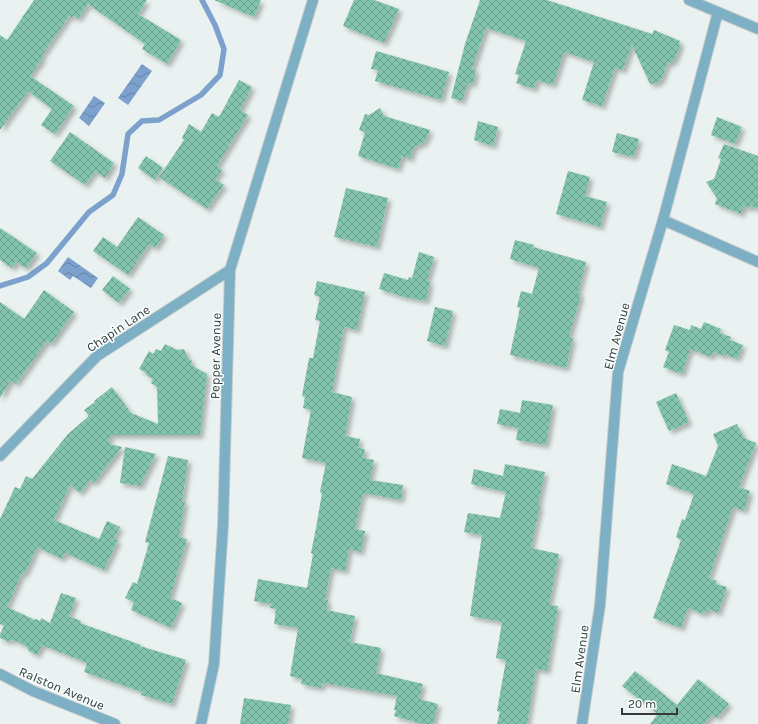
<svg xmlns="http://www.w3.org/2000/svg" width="758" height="724" viewBox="0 0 758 724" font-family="Karla,sans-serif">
<defs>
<pattern id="water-waves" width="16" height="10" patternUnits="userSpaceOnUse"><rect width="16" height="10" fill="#7ca1cc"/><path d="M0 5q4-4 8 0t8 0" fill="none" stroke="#6684a7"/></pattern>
<pattern id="building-cross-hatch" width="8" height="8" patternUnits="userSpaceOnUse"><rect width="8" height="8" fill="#82c4ac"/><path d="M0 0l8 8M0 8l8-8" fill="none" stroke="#6ba08d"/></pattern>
<filter id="shadow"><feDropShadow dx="3.5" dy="3.5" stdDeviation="2" flood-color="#0004"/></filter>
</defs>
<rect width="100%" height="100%" fill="#e9f1f1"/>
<!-- water -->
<g fill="url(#water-waves)">
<path d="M142 64 152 71 128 105 118 98Z"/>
<path d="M94 96 105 103 89 126 79 118Z"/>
<path d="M68 257 98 278 91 288 73 276 70 280 58 271Z"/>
</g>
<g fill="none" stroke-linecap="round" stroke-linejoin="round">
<!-- stream -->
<path stroke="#7ca1cc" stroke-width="5.5" d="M0 286 28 277 47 263 89 212 113 195 122 174 128 134 142 121 159 120 201 95 220 75 224 49 215 25 202 0"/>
</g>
<!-- building -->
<g fill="url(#building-cross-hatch)" filter="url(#shadow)">
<path d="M34 0H147L138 14 181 40 167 64 142 49 145 44 88 4 78 19 73 15 72 18 69 16 41 57 43 58 30 76 74 106 55 134 41 125 52 109 28 91 0 130V35L7 40Z"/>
<path d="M214 0H261L254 17Z"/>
<path d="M354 0H374L399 9 384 43 343 26Z"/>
<path d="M480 0H547L652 34 654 30 680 41 679 44H681L674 61H672L671 64 668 62 662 78 658 83 650 84 632 45 623 70 615 68 602 106 582 100 594 62 564 52 553 85 537 80 534 89 516 83 519 75 515 74 526 41 486 28 472 69 476 70 473 84 468 83 462 101 451 98 465 44Z"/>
<path d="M376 51 449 72 441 100 375 81 378 70 371 69Z"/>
<path d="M239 80 252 87 240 110 248 115 217 166 222 170 215 179 224 185 207 209 159 177 184 140 182 138 189 124 201 132 212 113 219 117Z"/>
<path d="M380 108 384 116 430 130 425 142 414 147 410 159 402 156 398 169 358 156 365 132 359 130 365 114 369 115Z"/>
<path d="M717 117 742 127 735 144 711 135Z"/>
<path d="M478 121 498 127 493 146 474 140Z"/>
<path d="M70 132 114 163 105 178 95 171 85 185 50 161Z"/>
<path d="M617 133 639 139 634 157 612 152Z"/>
<path d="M724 144 758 156V209L750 206 749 209 744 206 741 214 715 204 717 198 706 182 714 179 721 159 718 158Z"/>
<path d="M146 156 163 168 155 180 138 168Z"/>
<path d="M568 171 590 177 585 196 607 202 600 227 556 214Z"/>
<path d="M346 188 388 198 377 247 334 237Z"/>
<path d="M138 217 164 235 155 248 149 244 128 275 93 251 103 237 117 247Z"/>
<path d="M0 228 37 253 26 268 16 262 12 268 0 260Z"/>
<path d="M515 240 534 245 533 247 586 262 578 293 581 294 569 337 573 338 566 368 510 355 520 308 517 307 521 291 532 294 539 268 510 259Z"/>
<path d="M419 252 434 257 427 281 430 282 426 301 404 297 379 289 384 273 408 280 409 277 412 278Z"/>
<path d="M113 276 130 289 119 303 102 290Z"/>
<path d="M317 281 365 292 357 330 344 327 332 392 352 397 345 436 360 439 358 448 365 449 363 458 374 460 370 480 403 485 401 500 363 493 355 529 365 531 361 552 349 549 345 571 331 568 325 600H328L327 610 355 616 350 642 381 648 376 673 423 684 419 699 438 704 433 724H423L394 716 396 710H394L397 696 323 683 321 688 301 684 302 679 290 676 298 628 274 624 276 609 270 608 271 604 254 601 258 579 307 588 313 554 311 553 316 528 322 493 320 492 326 463 302 458 311 410 303 408 305 397 302 396 309 358H313L320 321 315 320 320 297 314 295Z"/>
<path d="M44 290 74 312 51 344 47 341 16 384 11 380 0 398V302L24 319Z"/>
<path d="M435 307 453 311 445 346 427 341Z"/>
<path d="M704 322 721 329 720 333 731 337 730 340 743 345 737 359 724 354 723 356 713 352 711 357 690 349 682 374 663 367 669 352 665 350 674 325 690 330 691 325 701 329Z"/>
<path d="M165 344 177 350 184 349 188 358 192 361 191 365 207 374 200 435H110L109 444 122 447 94 483 90 480 80 493 70 485 54 520 99 539 107 521 120 527 114 539 118 540 104 570 65 553 62 559 37 547 25 574 22 573 7 607 35 620 36 619 40 621 41 618 50 623 61 593 76 598 69 616 81 621 80 623 141 645 140 646 186 660 172 704 141 695 142 692 84 672 87 663 42 645 37 655 29 651 26 646 14 640 7 641 0 638V634L4 626 0 624V519L15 487 20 489 26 476 32 479 68 434 89 416 84 410 95 402 94 401 112 387 131 413 158 424 157 387 151 383 153 379 146 375 147 373 139 369 149 351 153 354 156 349 161 351Z"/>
<path d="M676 393 689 422 669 431 656 402Z"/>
<path d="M522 400 553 405 546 445 516 440 518 428 497 424 500 409 520 413Z"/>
<path d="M737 424 744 438 756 443 739 487 750 491 744 511 733 507 709 578 717 581 716 584 727 587 718 613 708 609 707 613 704 612 703 614 688 608 681 628 653 618 681 540 676 537 682 519 685 520 694 494 666 484 672 464 706 476 718 446 713 434Z"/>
<path d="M125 447 156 454 140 486 120 483Z"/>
<path d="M168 456 188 460 182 502H185L179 537 187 539 170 598 182 603 171 628 131 610 134 602 125 598 133 582 137 584 149 543 145 542Z"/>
<path d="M505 464 545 472 538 506H540L531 548 559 554 549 605 558 606 547 671 536 669 527 724H497L500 712 497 711 506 660 496 658 502 622 470 616 482 535 464 532 468 513 500 518 506 492 471 484 474 469 503 476Z"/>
<path d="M635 671 677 705 698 679 729 704 717 718 713 714 704 724H650L658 714 622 686Z"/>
<path d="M244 698 291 705 288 724H240Z"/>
</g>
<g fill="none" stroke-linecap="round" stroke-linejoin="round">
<!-- minor casing -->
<g stroke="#c5cccc" stroke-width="12">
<g id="minor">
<path d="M689 0 758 29"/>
<path d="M663 220 758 262"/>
<path d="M0 456 97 356 230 270"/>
<path d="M0 674 33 691 115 724"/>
<path d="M201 724 214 664 223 526 230 270 313 0"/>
<path d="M582 724 600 605 618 372 663 220 718 12"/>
</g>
</g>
<!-- minor -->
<use href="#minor" stroke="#7eb0c5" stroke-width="10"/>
</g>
<g text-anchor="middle" stroke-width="3" stroke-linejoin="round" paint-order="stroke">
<!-- street labels -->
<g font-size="13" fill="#363939" stroke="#f7ffff">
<text transform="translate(118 328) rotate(-34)" y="5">Chapin Lane</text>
<text transform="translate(616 336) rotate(-75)" y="5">Elm Avenue</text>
<text transform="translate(215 356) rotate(-89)" y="5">Pepper Avenue</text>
<text transform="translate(579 659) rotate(-82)" y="5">Elm Avenue</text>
<text transform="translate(62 688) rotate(23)" y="5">Ralston Avenue</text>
</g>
</g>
<!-- scale -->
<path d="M622 708v6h55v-6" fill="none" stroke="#363939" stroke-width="2"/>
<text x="628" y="708" font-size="12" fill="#363939" stroke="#f7ffff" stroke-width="3" paint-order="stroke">20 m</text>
</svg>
